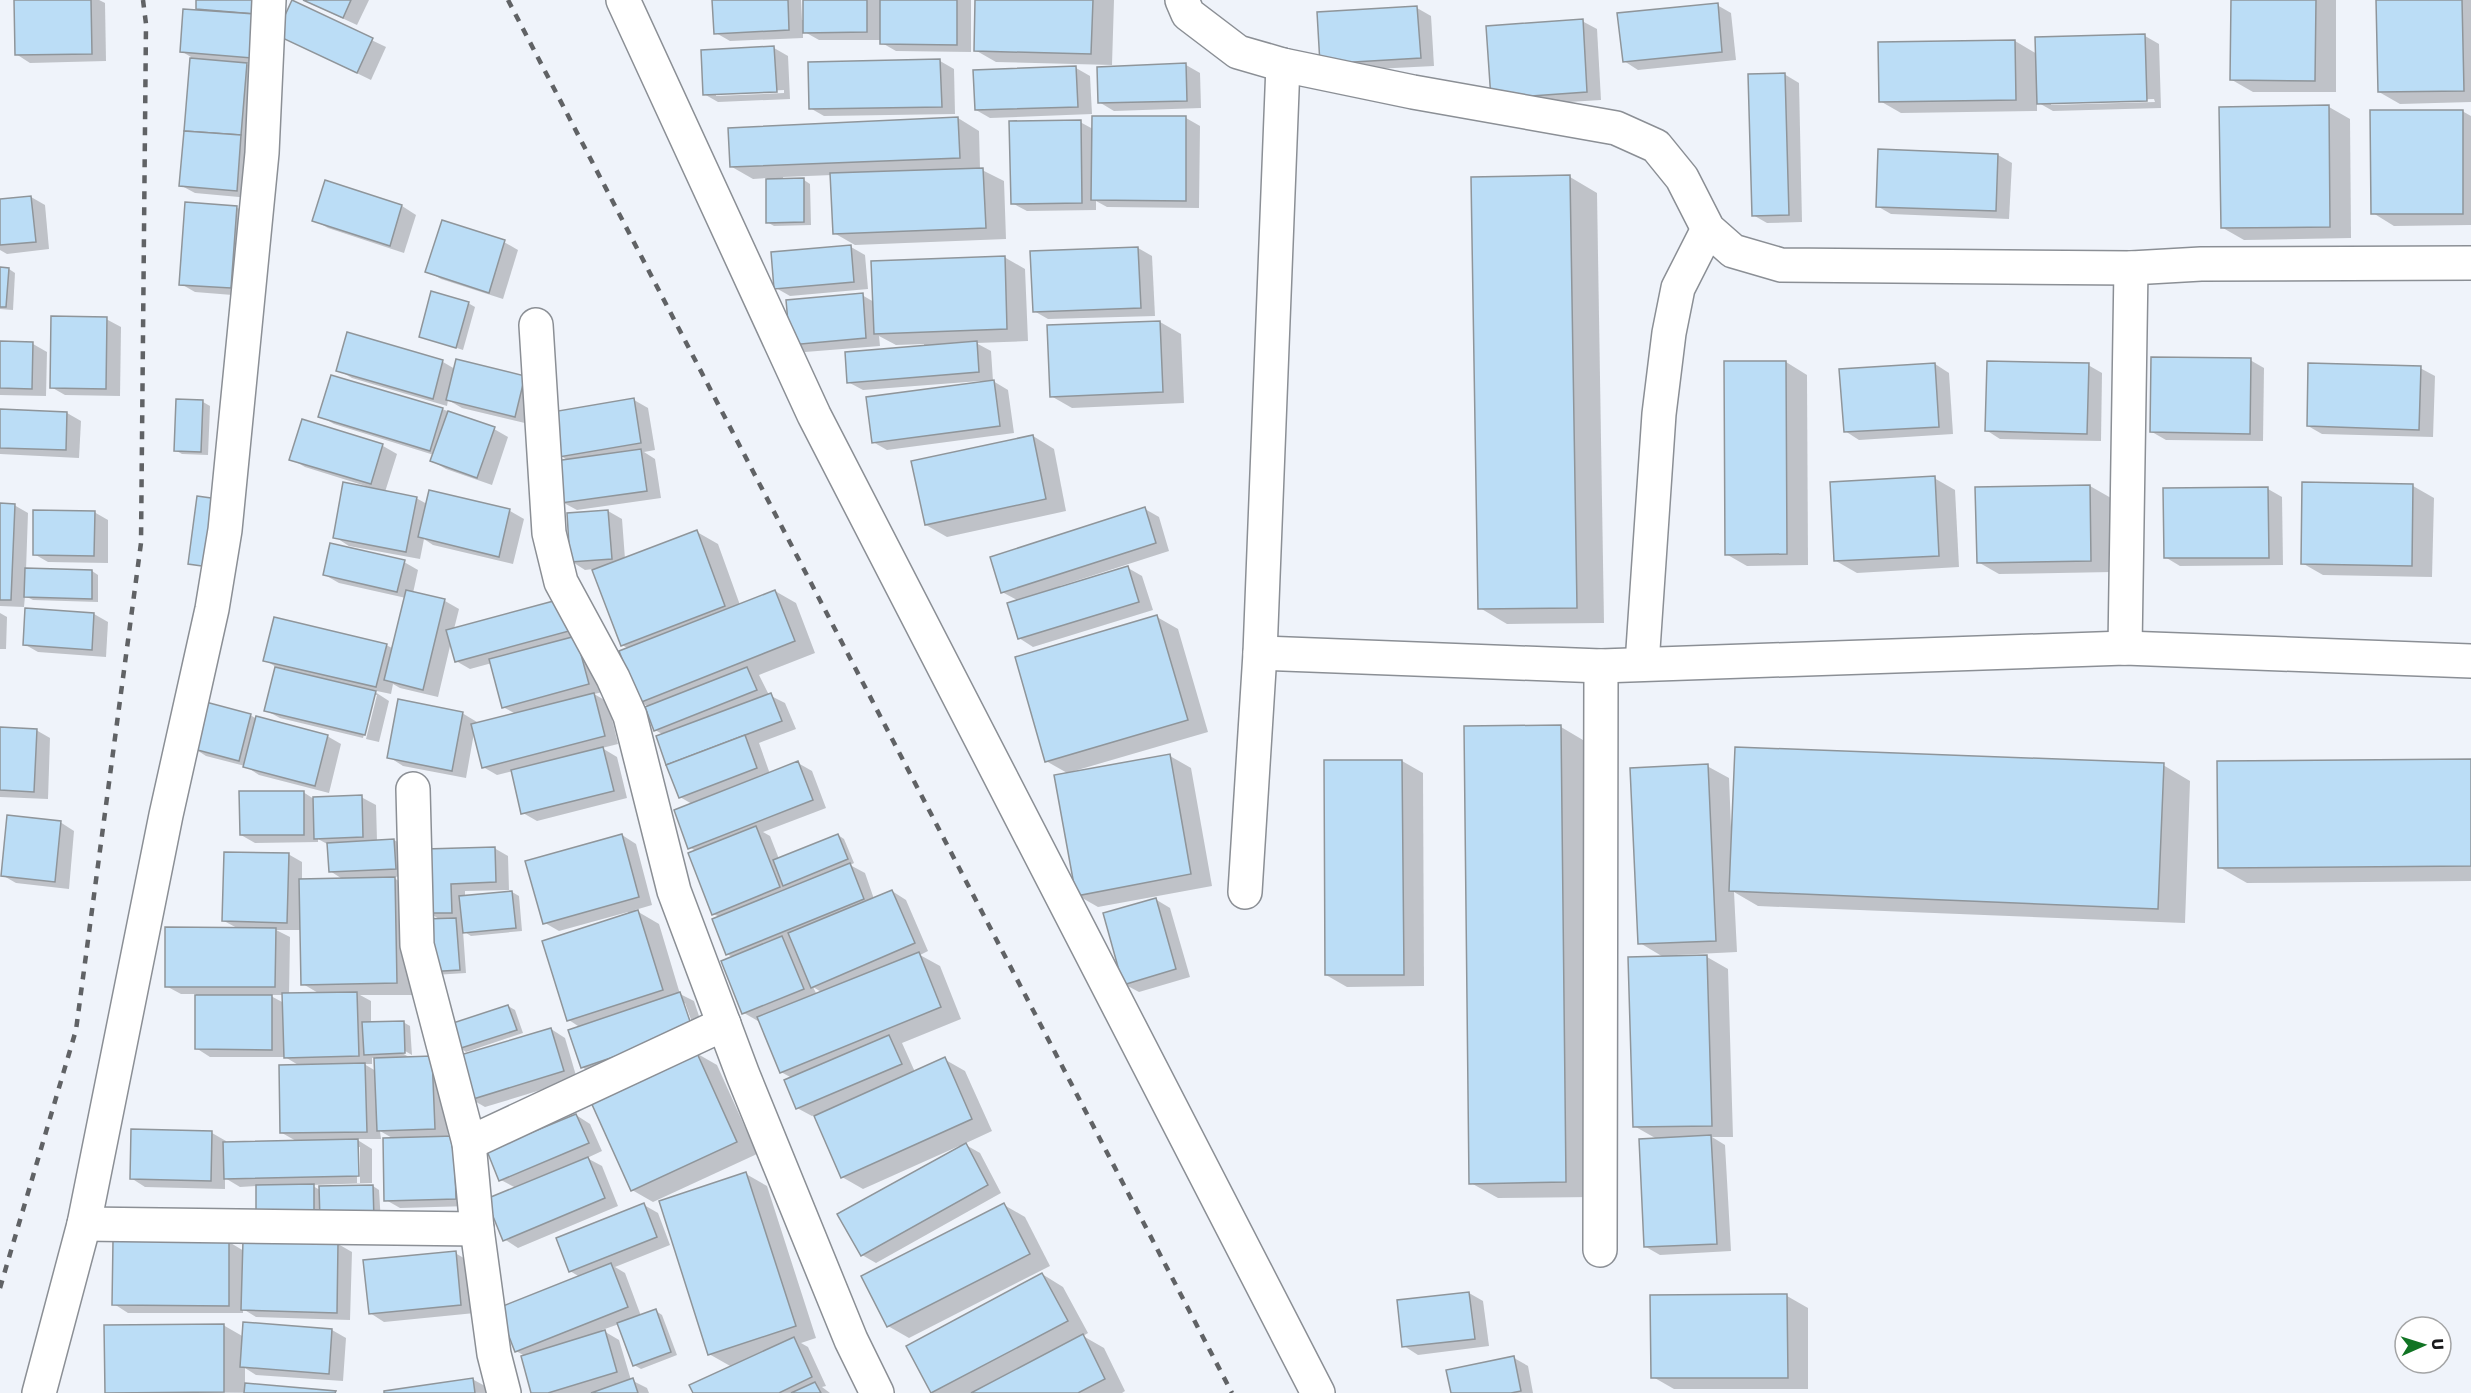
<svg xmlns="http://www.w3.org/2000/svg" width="2471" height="1393" viewBox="0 0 2471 1393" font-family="Rubik,sans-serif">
<rect width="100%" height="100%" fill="#eff3fa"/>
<!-- shadow -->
<g fill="#0003" fill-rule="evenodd">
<path d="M15 0H99L105 3 106 61 30 63 16 54Z"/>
<path d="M198 0H271L266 65 245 63 261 72 250 198 195 193 180 185 191 57 181 51 197 11Z"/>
<path d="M303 0H369L357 25Z"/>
<path d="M714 0H801L802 20H805V0H971V52L896 51 882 43V40H819L803 31V38L730 41 716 33Z"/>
<path d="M976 0H1114L1112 65 996 62 975 50Z"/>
<path d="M2232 0H2336V92H2253L2232 80Z"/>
<path d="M2377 0H2471V102L2400 104 2379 92Z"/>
<path d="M292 2 386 47 371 80 278 35Z"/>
<path d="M1717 5 1731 13 1736 60 1638 70 1624 61Z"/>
<path d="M1417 8 1431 16 1434 66 1335 71Z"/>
<path d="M1582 21 1597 29 1601 100 1506 106Z"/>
<path d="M2145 36 2159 44 2161 108 2053 111 2037 102V111L1901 113 1880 101 2015 41 2037 54ZM2154 99 2155 102 2051 105V102Z"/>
<path d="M774 48 788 56 790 99 718 102 704 94ZM784 90V93L716 96V93Z"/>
<path d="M940 61 954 69 955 114 824 116 810 108Z"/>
<path d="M1186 65 1200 73 1201 108 1114 111 1099 102Z"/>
<path d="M1076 68 1090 76 1092 114 990 118 976 110Z"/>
<path d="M1784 74 1799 83 1802 222 1767 223 1753 215Z"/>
<path d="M2329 107 2350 119 2351 238 2244 240 2223 228Z"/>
<path d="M2462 111 2471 116V225L2394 226 2373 213Z"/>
<path d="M958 118 979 131 980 169 1004 181 1006 239 855 245 834 233 832 175 783 177V180H804L810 184 811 225 774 226 767 222V178L753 179 732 167Z"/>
<path d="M1186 118 1200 126 1199 208 1107 207 1096 201V210L1027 211 1012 203 1080 122 1093 129Z"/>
<path d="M1998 155 2012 163 2009 219 1891 214 1877 206Z"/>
<path d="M1570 177 1597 193 1604 623 1507 624 1480 608Z"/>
<path d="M31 197 45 205 49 249 7 254 0 250V200Z"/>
<path d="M402 206 416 215 404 253 328 228 314 220Z"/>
<path d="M236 207 250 216 245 296 195 292 181 284Z"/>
<path d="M504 242 518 250 503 299 441 279 427 271Z"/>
<path d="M851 247 865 255 868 289 790 296 776 288Z"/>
<path d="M1138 248 1152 256 1155 316 1048 319 1034 311Z"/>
<path d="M1004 257 1025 269 1028 341 976 343 991 351 993 381 1008 390 1014 433 887 450 873 442 981 383 980 381 863 390 848 382 924 347V344L896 345 879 336 880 346 805 352 791 344 862 295 874 302Z"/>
<path d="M0 269H9L15 273 13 310 0 309Z"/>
<path d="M468 303 475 307 463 350 421 336Z"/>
<path d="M106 319 121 327 120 396 65 395 51 387Z"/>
<path d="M1160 322 1181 334 1184 403 1072 408 1051 396Z"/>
<path d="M348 334 443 362 455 369 525 378 529 424 462 408 448 400 447 406 352 378 338 370Z"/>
<path d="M0 343 33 344 47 352 46 396 0 395Z"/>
<path d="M2250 360 2264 368 2263 441 2166 440 2152 432Z"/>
<path d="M1786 362 1807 375 1808 565 1747 566 1726 554Z"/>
<path d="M1935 364 1949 373 1953 434 1859 440 1845 431Z"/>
<path d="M2088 365 2102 373 2101 441 2000 439 1986 430Z"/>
<path d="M2420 368 2435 376 2433 437 2322 434 2308 426Z"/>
<path d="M178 400 203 402 210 406 208 455 182 454 175 450Z"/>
<path d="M634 400 648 408 655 450 644 452 655 459 661 498 577 510 562 502 569 461 561 456Z"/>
<path d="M442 409 494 429 508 437 492 485 446 469 432 461 434 455 334 424 320 416Z"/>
<path d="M0 410 67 413 81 421 79 458 0 454Z"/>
<path d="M303 421 383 446 397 454 385 492 416 498 427 504 430 491 510 511 524 519 513 564 433 545 424 539 420 559 349 546 335 537 369 487 305 467 291 459Z"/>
<path d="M1033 436 1054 449 1066 511 947 537 926 525Z"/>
<path d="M1934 478 1955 490 1959 567 1857 573 1836 561Z"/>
<path d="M2090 486 2111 498 2112 572 1999 574 1978 562Z"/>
<path d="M2413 486 2434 498 2432 577 2323 575 2302 563Z"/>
<path d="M2268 489 2282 497 2283 565 2180 566 2165 557Z"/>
<path d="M0 505H14L28 513 26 570 92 571 98 575V602L33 600 25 596 24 607 0 606Z"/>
<path d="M1145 509 1159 517 1169 551 1060 586 1061 588 1128 568 1142 576 1153 610 1033 647 1019 638V601L1002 592Z"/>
<path d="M608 511 622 519 625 559 697 532 718 544 740 605 775 591 796 603 815 653 759 675 769 695 785 703 796 729 759 743 770 774 798 763 812 771 826 808 763 832 770 836 779 859 838 835 844 839 854 863 850 865 865 873 874 899 892 891 906 900 928 951 920 955 940 966 961 1019 902 1043 915 1072 944 1059 965 1071 992 1131 964 1144 980 1153 1001 1193 876 1263 862 1255 960 1148 959 1146 863 1189 842 1177 815 1115 812 1116 797 1108 792 1078 781 1072 760 1020 758 1021 744 1013 734 958 727 954 720 917 713 914 696 851 689 847 692 804 680 797 664 735 655 730 649 707 640 702 629 649 622 645 593 569 585 570 571 561ZM813 987 823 993 817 995Z"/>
<path d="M94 512 108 520V563L48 562 34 554Z"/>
<path d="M404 562 418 570 413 593 445 601 459 609 454 629 560 600 603 692 594 694 608 702 618 744 602 748 617 757 627 798 537 821 523 813 513 771 497 775 483 767 474 733 466 778 403 766 389 757 462 713 477 722 476 724 516 714 503 707 492 663 470 669 456 661 451 642 438 697 400 688 393 684 391 694 372 690 389 701 379 742 366 739 377 695H374L363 738 280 718 265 710 276 667 265 660 386 645 394 649 406 598 339 583 325 575Z"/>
<path d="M0 613 7 617 6 649H0Z"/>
<path d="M94 614 108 622 106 657 38 652 24 644Z"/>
<path d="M1157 617 1178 629 1208 732 1074 771V773L1170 756 1191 768 1212 886 1098 907 1077 895 1069 774 1046 761Z"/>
<path d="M250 715 257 719 327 736 341 744 329 793 259 775 245 766 206 756 192 747Z"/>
<path d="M1561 727 1588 743 1593 1197 1498 1198 1471 1183Z"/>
<path d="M0 728 36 730 50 738 48 799 0 797Z"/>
<path d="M1402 761 1423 773 1424 986 1347 987 1326 975Z"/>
<path d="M2471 761V881L2247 883 2219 867Z"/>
<path d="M2163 765 2190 781 2185 923 1758 906 1734 892 1737 952 1677 955V958L1707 957 1728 969 1733 1137H1712L1725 1145 1731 1251 1660 1255 1646 1247 1657 1139 1634 1126 1665 958 1640 943 1707 766 1729 778 1731 827H1733Z"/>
<path d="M303 792 314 799 361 797 376 805 377 841 394 840 408 848 409 876 392 877 416 891 417 995H360L371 1001V1023L403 1022 410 1026 412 1055 400 1048 398 1051 411 1058 446 1066 448 1137 470 1206 400 1208 386 1200 394 1139 380 1131 381 1139H356L372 1149V1183L311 1185 320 1190 373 1186 379 1190 381 1223 327 1224 258 1186 240 1187 225 1178V1189L145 1187 131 1178 133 1131 212 1133 226 1141V1143L298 1142 282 1133 300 1066 285 1057H210L196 1048V994H181L166 986 239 929 224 921 288 854 302 862V880H344L330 871 329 845 318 839V842L255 843 241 835ZM276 930H302L303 984 320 994 289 995 290 937ZM269 995H284V1003ZM376 1057V1071L364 1064H372V1058ZM357 1147H360V1183H357Z"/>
<path d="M60 822 74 831 69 889 16 883 2 875Z"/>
<path d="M622 835 636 844 652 905 635 910 659 924 680 994 694 1001 706 1037 596 1076 582 1067 581 1028 569 1020 629 915 628 912 559 931 545 923ZM682 1003H685L697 1036 694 1037Z"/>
<path d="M494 848 508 856 509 890 465 891V897L512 892 519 896 522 931 471 936 463 931 466 973 434 975 441 920 429 913 426 850Z"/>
<path d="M1155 899 1170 908 1190 977 1139 992 1124 984Z"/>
<path d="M508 1006 515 1010 523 1033 466 1052 460 1048Z"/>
<path d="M551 1029 565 1038 577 1079 485 1107 471 1099Z"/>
<path d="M696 1053 717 1065 757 1154 653 1202 632 1190Z"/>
<path d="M576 1115 590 1124 602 1151 587 1158 602 1166 618 1206 518 1248 504 1239 516 1188 501 1180Z"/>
<path d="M746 1174 767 1186 816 1338 801 1343 808 1347 826 1386 822 1387 830 1393H694L732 1367 709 1354Z"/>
<path d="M644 1205 658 1213 670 1245 615 1267 625 1273 641 1316 656 1311 662 1315 677 1355 641 1369 634 1365 619 1324 602 1330 619 1340 631 1380 647 1388 649 1393H533L525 1356 516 1351 580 1277 570 1271Z"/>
<path d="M1004 1205 1025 1217 1050 1266 909 1338 888 1326Z"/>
<path d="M229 1242 244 1251V1242L338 1244 352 1252 350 1320 256 1317 243 1309V1313H128L114 1304Z"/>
<path d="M455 1253 469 1261 475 1313 384 1322 370 1313Z"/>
<path d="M1042 1274 1063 1287 1088 1333 1083 1336 1104 1348 1125 1391 1122 1393H933L908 1346Z"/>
<path d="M1469 1293 1483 1301 1489 1346 1418 1355 1404 1346Z"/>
<path d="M1787 1296 1808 1308V1389H1674L1653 1377Z"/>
<path d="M245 1324 332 1330 346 1338 343 1381 256 1375 245 1368V1384L337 1393 107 1392 223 1325 244 1337Z"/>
<path d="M1514 1358 1528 1366 1533 1393H1452Z"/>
<path d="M472 1379 487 1387V1393H386Z"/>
</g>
<!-- building -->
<g fill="#bbddf6" stroke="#8f959a" stroke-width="1.5">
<path d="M14 0H91L92 54 15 55Z"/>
<path d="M196 0H256L255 14 196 9Z"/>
<path d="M292 0 373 38 357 73 276 35Z"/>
<path d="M303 0H351L343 18Z"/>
<path d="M712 0H788L789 30 714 34Z"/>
<path d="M803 0H867V32L803 33Z"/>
<path d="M880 0H957V45L880 44Z"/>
<path d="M975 0H1093L1091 54 974 51Z"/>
<path d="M2231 0H2316L2315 81 2230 80Z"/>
<path d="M2376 0H2462L2464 91 2378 92Z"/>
<path d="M1718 3 1722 52 1623 62 1617 13Z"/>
<path d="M1417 6 1421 58 1320 64 1317 12Z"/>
<path d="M183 9 255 14 252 58 180 52Z"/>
<path d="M1583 19 1587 92 1491 99 1486 26Z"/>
<path d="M2145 34 2147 101 2037 104 2035 37Z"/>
<path d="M2015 40 2016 100 1879 102 1878 42Z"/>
<path d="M774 46 777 92 703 95 701 50Z"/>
<path d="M190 58 247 63 241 135 184 131Z"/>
<path d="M940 59 942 107 809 109 808 62Z"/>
<path d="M1186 63 1187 101 1098 103 1097 67Z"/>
<path d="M1076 66 1078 107 975 110 973 70Z"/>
<path d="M1785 73 1789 215 1752 216 1748 74Z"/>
<path d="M2329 105 2330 227 2221 228 2219 107Z"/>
<path d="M2370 110H2463V214H2371Z"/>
<path d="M1092 116H1186V201L1091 200Z"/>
<path d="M958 117 960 158 730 167 728 128Z"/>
<path d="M1081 120 1082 203 1011 204 1009 121Z"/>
<path d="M184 131 241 135 237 191 179 186Z"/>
<path d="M1878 149 1998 154 1996 211 1876 207Z"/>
<path d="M983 168 986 228 833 234 830 173Z"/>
<path d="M1570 175 1577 608 1478 609 1471 177Z"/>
<path d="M804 178V222L766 223V179Z"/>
<path d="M325 180 402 205 390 246 312 221Z"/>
<path d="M31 196 36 242 0 245V199Z"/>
<path d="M185 202 237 206 231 288 179 285Z"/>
<path d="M442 220 505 240 489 293 425 272Z"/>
<path d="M851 245 854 282 774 289 771 252Z"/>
<path d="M1138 247 1141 308 1033 312 1030 251Z"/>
<path d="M1005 256 1007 329 874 334 871 261Z"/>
<path d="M0 267 9 268 6 307H0Z"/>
<path d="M431 291 469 302 456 348 419 337Z"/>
<path d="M863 293 866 338 790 345 786 300Z"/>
<path d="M51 316 107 317 106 389 50 388Z"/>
<path d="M1160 321 1163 392 1050 397 1047 325Z"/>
<path d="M347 332 443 360 433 399 336 371Z"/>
<path d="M0 341 33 342 32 389 0 388Z"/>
<path d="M977 341 979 372 847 383 845 352Z"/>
<path d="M2151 357 2251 358 2250 434 2150 432Z"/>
<path d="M456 359 525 376 515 417 446 400Z"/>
<path d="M1724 361H1786L1787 554 1725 555Z"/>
<path d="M1987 361 2089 363 2087 434 1985 431Z"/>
<path d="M1935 363 1939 427 1844 432 1839 369Z"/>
<path d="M2308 363 2421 366 2419 430 2307 426Z"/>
<path d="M331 375 443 408 430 451 318 417Z"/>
<path d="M994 380 1000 426 872 443 866 397Z"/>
<path d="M634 398 641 443 559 457 552 412Z"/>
<path d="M176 399 203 400 201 452 174 451Z"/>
<path d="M0 409 67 412 66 450 0 448Z"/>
<path d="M448 411 495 427 477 478 430 461Z"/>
<path d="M302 419 383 444 371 484 289 460Z"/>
<path d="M1033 435 1046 499 925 525 911 461Z"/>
<path d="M641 449 647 491 561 503 555 461Z"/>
<path d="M1935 476 1939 556 1834 561 1830 482Z"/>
<path d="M343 482 417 497 406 552 333 538Z"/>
<path d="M2302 482 2413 484 2412 566 2301 564Z"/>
<path d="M2090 485 2091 561 1977 563 1975 487Z"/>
<path d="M2268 487 2269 558H2164L2163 488Z"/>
<path d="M429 490 510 509 499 557 418 537Z"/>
<path d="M197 496 225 500 216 568 188 564Z"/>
<path d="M0 503 15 504 11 600H0Z"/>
<path d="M1145 507 1156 543 1001 593 990 557Z"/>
<path d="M33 510 95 511 94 556 33 555Z"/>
<path d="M608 510 612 559 570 562 567 513Z"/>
<path d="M697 530 725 606 621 646 592 570Z"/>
<path d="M330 543 405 560 397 592 323 575Z"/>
<path d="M1128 566 1139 602 1018 639 1007 603Z"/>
<path d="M25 568 92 570V599L24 597Z"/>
<path d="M406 590 445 599 423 690 384 680Z"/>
<path d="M775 590 795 641 639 703 619 651Z"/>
<path d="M561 599 569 631 455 662 446 630Z"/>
<path d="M25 608 94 613 92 650 23 645Z"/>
<path d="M1157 615 1188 720 1045 762 1015 657Z"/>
<path d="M274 617 387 644 376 687 263 661Z"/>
<path d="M576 636 589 684 502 708 489 659Z"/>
<path d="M275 667 376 691 365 735 264 711Z"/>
<path d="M747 667 757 690 654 731 645 707Z"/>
<path d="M594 693 605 736 482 768 471 724Z"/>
<path d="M771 693 782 721 666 765 656 736Z"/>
<path d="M398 699 463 712 452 771 387 758Z"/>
<path d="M202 701 251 714 239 761 190 748Z"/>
<path d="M256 716 328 735 315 786 243 767Z"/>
<path d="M1561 725 1566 1182 1469 1184 1464 726Z"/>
<path d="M0 727 37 729 34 792 0 790Z"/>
<path d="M745 735 757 768 679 798 666 765Z"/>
<path d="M603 747 614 791 521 814 511 770Z"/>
<path d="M1735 747 2164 763 2158 909 1729 891Z"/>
<path d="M1170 754 1191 874 1076 896 1054 775Z"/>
<path d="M2471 759V866L2218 868 2217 761Z"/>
<path d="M1324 760H1402L1404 975H1325Z"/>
<path d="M798 761 813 800 688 849 674 810Z"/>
<path d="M1708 764 1716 941 1638 944 1630 768Z"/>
<path d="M239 791H304V835H240Z"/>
<path d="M362 795 363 837 314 839 313 797Z"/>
<path d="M7 815 61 821 55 882 1 876Z"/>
<path d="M756 826 780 887 712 915 688 853Z"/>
<path d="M622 834 639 897 543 924 525 861Z"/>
<path d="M838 834 848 859 783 886 773 860Z"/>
<path d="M394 839 396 869 329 872 327 843Z"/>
<path d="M495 847 496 882 451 884 452 913H427L425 849Z"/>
<path d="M224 852 289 853 287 923 222 921Z"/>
<path d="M850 863 864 899 726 955 712 919Z"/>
<path d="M395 877 397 983 301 985 299 879Z"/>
<path d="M892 890 915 943 811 988 788 933Z"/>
<path d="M512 891 516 928 463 933 459 896Z"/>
<path d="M1156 898 1176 969 1123 985 1103 913Z"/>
<path d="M638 910 663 990 567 1021 542 941Z"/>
<path d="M456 918 460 970 426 972 423 919Z"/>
<path d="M165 927 276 928 275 987H165Z"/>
<path d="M782 936 804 989 742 1014 721 961Z"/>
<path d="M919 952 941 1007 780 1073 757 1017Z"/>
<path d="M1707 955 1712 1126 1633 1127 1628 957Z"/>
<path d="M357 992 359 1056 284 1058 282 993Z"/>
<path d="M680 992 693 1030 581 1068 568 1030Z"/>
<path d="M195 995H272V1050L195 1049Z"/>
<path d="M508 1005 517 1030 458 1049 450 1024Z"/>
<path d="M404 1021 405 1053 364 1055 362 1022Z"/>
<path d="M551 1028 564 1071 470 1100 457 1056Z"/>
<path d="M889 1035 902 1064 796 1109 784 1080Z"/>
<path d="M696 1051 737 1142 631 1191 590 1100Z"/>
<path d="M432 1056 435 1129 377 1131 374 1058Z"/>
<path d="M945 1057 972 1119 841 1178 814 1116Z"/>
<path d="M365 1063 367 1132 280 1133 279 1065Z"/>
<path d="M576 1114 589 1143 499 1181 487 1151Z"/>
<path d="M131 1129 212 1131 211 1181 130 1179Z"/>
<path d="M1711 1135 1717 1244 1644 1247 1639 1139Z"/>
<path d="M454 1136 456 1199 384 1201 383 1138Z"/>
<path d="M358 1139 359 1176 224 1179 223 1142Z"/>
<path d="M966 1143 988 1185 861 1256 837 1214Z"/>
<path d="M588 1157 605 1198 503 1241 486 1199Z"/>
<path d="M746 1172 796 1326 708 1355 659 1201Z"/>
<path d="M314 1184V1222H256V1185Z"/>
<path d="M373 1185 374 1220 320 1221 319 1186Z"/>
<path d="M644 1203 657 1237 569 1272 556 1238Z"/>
<path d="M1004 1203 1030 1254 887 1327 861 1276Z"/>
<path d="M243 1240 338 1243 337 1313 241 1310Z"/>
<path d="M113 1241H229V1306L112 1305Z"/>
<path d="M456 1251 461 1305 369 1314 363 1260Z"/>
<path d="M611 1263 628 1307 515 1352 498 1308Z"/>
<path d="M1042 1273 1068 1321 931 1393 906 1346Z"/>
<path d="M1469 1292 1475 1339 1402 1347 1397 1300Z"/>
<path d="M1787 1294 1788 1378H1651L1650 1295Z"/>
<path d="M656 1309 671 1352 633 1366 617 1323Z"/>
<path d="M243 1322 332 1329 329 1374 240 1367Z"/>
<path d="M224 1324V1392L105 1393 104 1325Z"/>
<path d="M605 1330 617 1372 548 1393H531L521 1356Z"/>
<path d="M1083 1334 1105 1379 1078 1393H971Z"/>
<path d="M794 1337 812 1377 779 1393H693L689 1385Z"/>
<path d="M1514 1356 1521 1391 1511 1393H1451L1446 1370Z"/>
<path d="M473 1378 475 1393H384V1391Z"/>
<path d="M633 1378 638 1393H591Z"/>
<path d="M815 1382 821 1393H791Z"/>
<path d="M245 1383 336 1391 335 1393H244Z"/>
</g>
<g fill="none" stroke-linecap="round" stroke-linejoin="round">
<!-- street casing -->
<g stroke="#8b8f95" stroke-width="36">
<g id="street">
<path d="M623 0 814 415 1318 1393"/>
<path d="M1182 0 1188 14 1238 52 1283 65 1413 92 1616 128 1656 146 1682 178 1708 229 1733 251 1781 265 2131 268 2201 264 2471 263"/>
<path d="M536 325 549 533 561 582 613 678 630 716 674 891 743 1075 851 1340 877 1393"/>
<path d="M2125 648 2131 268"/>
<path d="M1260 653 1601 666 2125 648 2471 661"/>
<path d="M1642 664 1659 414 1669 333 1678 288 1708 229"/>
<path d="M413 789 417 945 469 1143 477 1229 494 1354 504 1393"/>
<path d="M1245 892 1260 653 1283 65"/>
<path d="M469 1143 724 1024"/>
<path d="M84 1224 477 1229"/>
<path d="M1600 1250 1601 666"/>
<path d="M39 1393 84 1224 166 815 212 609 225 530 262 153 269 0"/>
</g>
</g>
<!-- street -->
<use href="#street" stroke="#fff" stroke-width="33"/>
<!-- rail -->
<g stroke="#606265" stroke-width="4.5" stroke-dasharray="8 8" stroke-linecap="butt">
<path d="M508 0 1232 1393"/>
<path d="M0 1288 76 1030 141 543 146 24 143 0"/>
</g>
</g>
<!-- north arrow -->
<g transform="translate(2423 1345) rotate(87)"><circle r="28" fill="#ffffff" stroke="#a3a4a5" stroke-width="1.5"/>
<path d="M0-4.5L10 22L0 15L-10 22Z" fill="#117424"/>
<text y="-9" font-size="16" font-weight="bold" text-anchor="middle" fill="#1a1b1d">U</text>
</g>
</svg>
